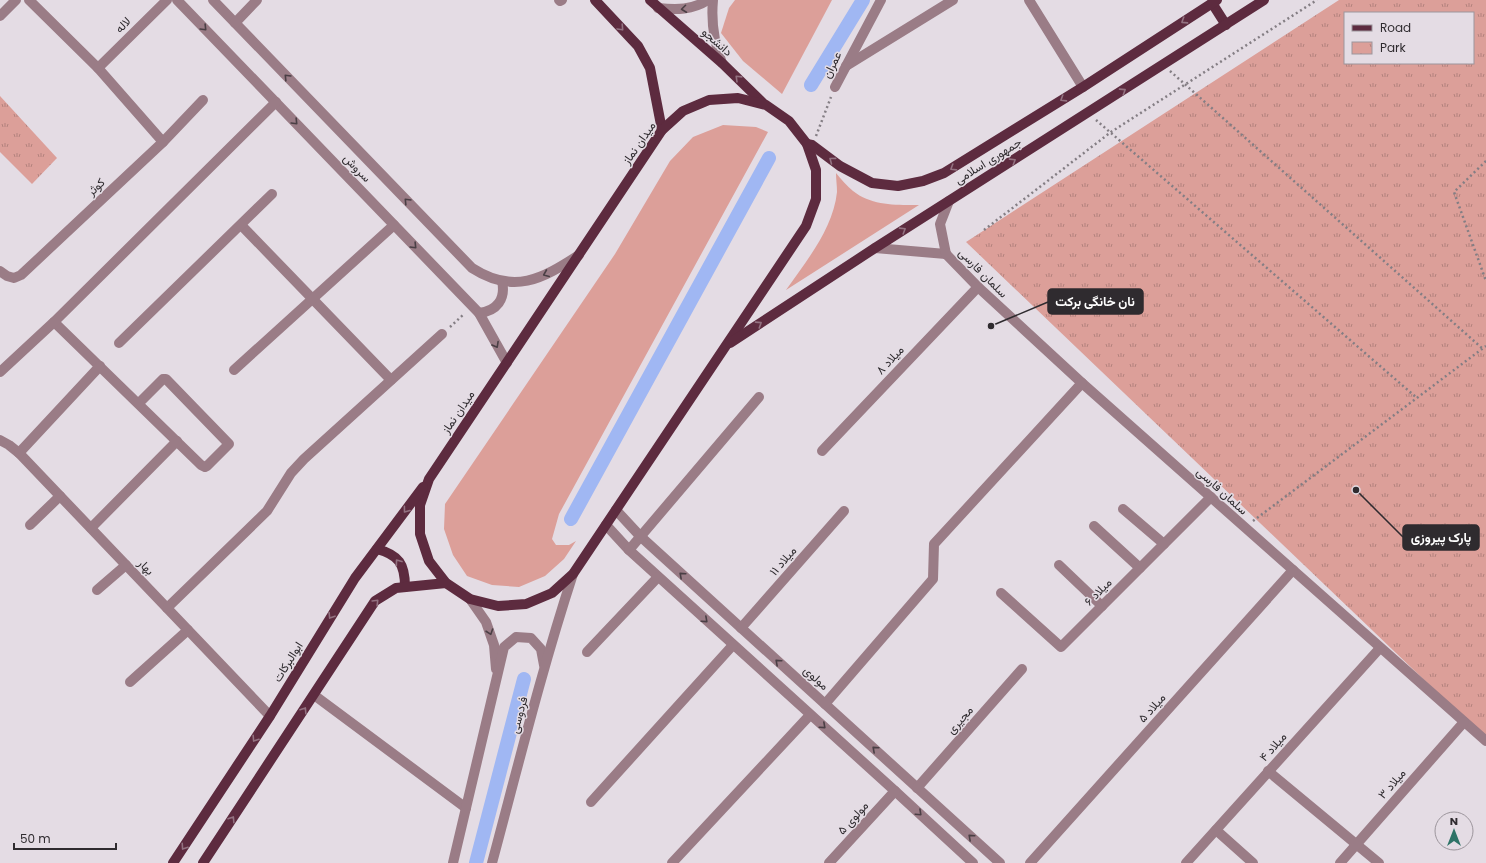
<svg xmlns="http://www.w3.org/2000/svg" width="1486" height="863" viewBox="0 0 1486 863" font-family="Poppins,Vazirmatn,sans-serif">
<defs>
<pattern id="park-tufts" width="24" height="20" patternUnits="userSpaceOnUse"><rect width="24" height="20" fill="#dc9f99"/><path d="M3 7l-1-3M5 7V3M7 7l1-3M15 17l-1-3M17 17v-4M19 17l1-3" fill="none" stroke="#b3827d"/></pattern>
</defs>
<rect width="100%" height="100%" fill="#e4dce4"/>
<!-- green -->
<g fill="#dc9f99">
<path d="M735 0H832L782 94 743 61 721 33 729 8Z"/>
<path d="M723 125 756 127 768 132 559 514 552 539 556 545H569L576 541 564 559 545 576 519 587 492 585 467 576 453 555 444 529 445 504 615 254 670 161 693 137Z"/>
<path d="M836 173C841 179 847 186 853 191 872 206 896 205 919 205L786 290C807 260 833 229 837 192 837 186 836 179 836 173Z"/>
</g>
<!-- park -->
<g fill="url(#park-tufts)" fill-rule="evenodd">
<path d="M1339 0H1486V739L966 242ZM1345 13H1473V63H1345Z"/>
<path d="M0 96 57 158 32 184 0 152Z"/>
</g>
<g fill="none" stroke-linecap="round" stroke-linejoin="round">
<!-- canal -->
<g stroke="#a0b7f3" stroke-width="14">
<path d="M811 85 863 0"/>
<path d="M571 519 769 158"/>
<path d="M476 863 524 679"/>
</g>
<!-- path -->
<g stroke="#847e84" stroke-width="2.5" stroke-dasharray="2 3" stroke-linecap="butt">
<path d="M1170 71 1483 349"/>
<path d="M1096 120 1417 398"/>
<path d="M816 136 831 97"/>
<path d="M1486 161 1454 192 1486 281"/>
<path d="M984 230 1111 132 1317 0"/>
<path d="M450 327 464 314"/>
<path d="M1253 521 1486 346"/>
</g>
<!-- minor -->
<g stroke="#9a7c86" stroke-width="10">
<path d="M29 0 98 68 163 142"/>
<path d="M177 0 479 313 507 363"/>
<path d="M213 0 472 268C514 295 542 279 579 255"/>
<path d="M559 0 560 1 562 0"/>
<path d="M713 0C711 22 714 43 722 63"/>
<path d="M1029 0 1083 87"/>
<path d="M658 8C677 10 692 10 708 0"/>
<path d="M0 16 16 0"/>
<path d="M235 23 257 0"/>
<path d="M846 66 953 0"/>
<path d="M98 68 167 0"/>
<path d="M835 87 881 0"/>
<path d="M241 225 391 380"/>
<path d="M875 248 946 254"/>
<path d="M946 254 978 287 1082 383 1486 741"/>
<path d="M946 254 940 224 949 201"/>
<path d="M0 271 7 276 14 278 21 275 163 142 203 100"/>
<path d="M479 313C497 311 506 299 502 281"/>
<path d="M54 322 201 465 205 467 207 466 229 444 166 379H163L139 403"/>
<path d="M119 343 272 194"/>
<path d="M234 370 394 225"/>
<path d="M0 372 54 322 276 102"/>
<path d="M0 440 9 445 19 453 270 716"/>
<path d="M822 451 978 287"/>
<path d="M19 453 100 366"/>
<path d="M1123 509 1164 544"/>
<path d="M616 510 640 536 1000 863"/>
<path d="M30 525 60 496"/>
<path d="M606 525 629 550 895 791 973 863"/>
<path d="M1094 526 1140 568"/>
<path d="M91 528 177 441"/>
<path d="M629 550 759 397"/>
<path d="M1059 565 1102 606"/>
<path d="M97 590 126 565"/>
<path d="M1001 593 1061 647 1211 497"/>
<path d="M470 599 486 622 494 645 496 669"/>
<path d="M167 608 267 511 291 473 304 459 442 334"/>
<path d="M741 628 844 511"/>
<path d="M587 652 658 577"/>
<path d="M130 682 188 630"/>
<path d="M314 695 466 808"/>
<path d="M825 704 933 579 934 544 1082 383"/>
<path d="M1268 771 1379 863"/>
<path d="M917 788 1022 669"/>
<path d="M591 802 733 645"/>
<path d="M1216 830 1253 863"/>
<path d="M453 863 504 647 516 637 531 638 541 649 544 665"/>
<path d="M492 863C518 766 542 669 573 574"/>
<path d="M672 863 810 715"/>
<path d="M829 863 895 791"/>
<path d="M1030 863 1293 570"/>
<path d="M1186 863 1380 648"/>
<path d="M1340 863 1464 722"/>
</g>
<!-- major -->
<g stroke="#5d2b3f" stroke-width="10">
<path d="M595 0 638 46 650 68 662 130"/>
<path d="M650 0 722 63 764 104"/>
<path d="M1212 3 1226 25"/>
<path d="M738 98 766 105 789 121 807 144 816 170V199L806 226 573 574 552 593 526 604 498 606 470 599 446 583 429 561 420 534V505L429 479 662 130 683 111 709 100Z"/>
<path d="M807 144 812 145 840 166 872 183 898 186 923 181 944 173 1083 87 1217 0"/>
<path d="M730 343 875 248 1264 0"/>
<path d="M377 549C399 555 405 564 405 587"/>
<path d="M173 863 270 716 355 578 423 487"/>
<path d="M203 863 375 601 396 588 446 583"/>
</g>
</g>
<!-- one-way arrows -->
<defs><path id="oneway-chevron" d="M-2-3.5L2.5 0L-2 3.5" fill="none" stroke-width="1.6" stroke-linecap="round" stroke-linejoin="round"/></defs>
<g stroke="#4a3f45">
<use href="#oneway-chevron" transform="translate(684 9) rotate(173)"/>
<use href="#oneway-chevron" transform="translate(204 28) rotate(46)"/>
<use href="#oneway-chevron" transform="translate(287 77) rotate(-134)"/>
<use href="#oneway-chevron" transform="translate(295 122) rotate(46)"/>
<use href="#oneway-chevron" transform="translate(407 201) rotate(-134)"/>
<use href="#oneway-chevron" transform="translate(414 246) rotate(46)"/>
<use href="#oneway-chevron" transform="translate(546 274) rotate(157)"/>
<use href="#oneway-chevron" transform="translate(496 345) rotate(61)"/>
<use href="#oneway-chevron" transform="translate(682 575) rotate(-138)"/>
<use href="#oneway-chevron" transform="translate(705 620) rotate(42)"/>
<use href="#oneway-chevron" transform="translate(490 632) rotate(71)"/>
<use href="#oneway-chevron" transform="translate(778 662) rotate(-138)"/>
<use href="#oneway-chevron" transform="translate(823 726) rotate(42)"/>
<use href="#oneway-chevron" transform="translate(875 749) rotate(-138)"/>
<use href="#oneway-chevron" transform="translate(919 813) rotate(43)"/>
<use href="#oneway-chevron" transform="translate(971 837) rotate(-138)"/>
</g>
<g stroke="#937281">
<use href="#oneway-chevron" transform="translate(1184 21) rotate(147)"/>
<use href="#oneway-chevron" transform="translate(621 28) rotate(47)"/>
<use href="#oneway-chevron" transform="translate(738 78) rotate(-136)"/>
<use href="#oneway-chevron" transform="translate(1123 91) rotate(-33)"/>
<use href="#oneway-chevron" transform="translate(1063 99) rotate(148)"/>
<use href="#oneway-chevron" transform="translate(832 160) rotate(-143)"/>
<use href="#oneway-chevron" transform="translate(1013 161) rotate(-32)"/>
<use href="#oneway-chevron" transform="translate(953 168) rotate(148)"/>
<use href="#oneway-chevron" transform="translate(903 230) rotate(-32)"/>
<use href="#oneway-chevron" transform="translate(759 324) rotate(-33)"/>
<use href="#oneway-chevron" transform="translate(406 510) rotate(127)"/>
<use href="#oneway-chevron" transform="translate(398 562) rotate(-126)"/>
<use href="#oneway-chevron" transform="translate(376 602) rotate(-45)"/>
<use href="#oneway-chevron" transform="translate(331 616) rotate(122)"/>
<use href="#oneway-chevron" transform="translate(304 710) rotate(-57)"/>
<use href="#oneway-chevron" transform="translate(255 739) rotate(123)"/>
<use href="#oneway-chevron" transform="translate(232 819) rotate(-57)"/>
<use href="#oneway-chevron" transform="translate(184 847) rotate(124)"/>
</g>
<g text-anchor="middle" stroke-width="3" stroke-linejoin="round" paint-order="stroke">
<!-- street labels -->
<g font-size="12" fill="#2f2b2f" stroke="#e4dce4">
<text transform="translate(123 25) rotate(-45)" y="4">لاله</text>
<text transform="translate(717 42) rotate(41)" y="4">دانشجو</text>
<text transform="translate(832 65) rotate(-64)" y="4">عمران</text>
<text transform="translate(639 143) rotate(-55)" y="4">میدان نماز</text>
<text transform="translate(988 161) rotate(-32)" y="4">جمهوری اسلامی</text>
<text transform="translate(357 168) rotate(46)" y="4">سروش</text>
<text transform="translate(96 187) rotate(-43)" y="4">کوثر</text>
<text transform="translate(983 273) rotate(45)" y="4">سلمان فارسی</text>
<text transform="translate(890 360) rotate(-47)" y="4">میلاد ۸</text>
<text transform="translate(458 412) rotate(-56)" y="4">میدان نماز</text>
<text transform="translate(1222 491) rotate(42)" y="4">سلمان فارسی</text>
<text transform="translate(783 561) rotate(-49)" y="4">میلاد ۱۱</text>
<text transform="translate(146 567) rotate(46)" y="4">بهار</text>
<text transform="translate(1098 592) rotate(-45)" y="4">میلاد ۶</text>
<text transform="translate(288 662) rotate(-58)" y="4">ابوالبرکات</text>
<text transform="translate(816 678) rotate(42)" y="4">مولوی</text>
<text transform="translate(1152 708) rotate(-48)" y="4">میلاد ۵</text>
<text transform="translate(519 715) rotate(-75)" y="4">فردوسی</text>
<text transform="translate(960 720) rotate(-48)" y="4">مجیری</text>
<text transform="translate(1273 747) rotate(-48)" y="4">میلاد ۴</text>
<text transform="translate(1392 784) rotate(-49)" y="4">میلاد ۳</text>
<text transform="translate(853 818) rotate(-48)" y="4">مولوی ۵</text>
</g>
</g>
<!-- callouts -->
<path fill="none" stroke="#2f2b2f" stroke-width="1.5" d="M991 326L1048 302M1356 490L1403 537"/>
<g fill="#2f2b2f" stroke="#e4dce4" stroke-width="1.5">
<circle cx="991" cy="326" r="4"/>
<circle cx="1356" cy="490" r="4"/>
</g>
<g fill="#2f2b2f" stroke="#2f2b2f" stroke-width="1.5">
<rect x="1048" y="289" width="95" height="25" rx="4"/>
<rect x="1403" y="525" width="76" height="25" rx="4"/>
</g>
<g font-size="13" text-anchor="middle" font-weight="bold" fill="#fff">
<text x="1095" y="306">نان خانگی برکت</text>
<text x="1441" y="542">پارک پیروزی</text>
</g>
<!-- legend -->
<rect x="1344" y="12" width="130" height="52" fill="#e4dce4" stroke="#9c959c"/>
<rect x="1352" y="25" width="20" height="6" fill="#5d2b3f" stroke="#9c959c"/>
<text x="1380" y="32" font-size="12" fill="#2f2b2f">Road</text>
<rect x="1352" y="42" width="20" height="12" fill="url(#park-tufts)" stroke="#9c959c"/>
<text x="1380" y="52" font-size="12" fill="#2f2b2f">Park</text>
<!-- north arrow -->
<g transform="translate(1454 831)"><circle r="19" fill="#e4dce4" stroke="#9c959c"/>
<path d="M0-3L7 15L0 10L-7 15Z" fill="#2e7367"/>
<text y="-6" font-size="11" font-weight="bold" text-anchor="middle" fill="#2f2b2f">N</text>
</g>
<!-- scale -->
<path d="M14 843v6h102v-6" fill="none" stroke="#2f2b2f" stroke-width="2"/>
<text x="20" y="843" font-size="12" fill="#2f2b2f" stroke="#e4dce4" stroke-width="3" paint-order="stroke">50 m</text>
</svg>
